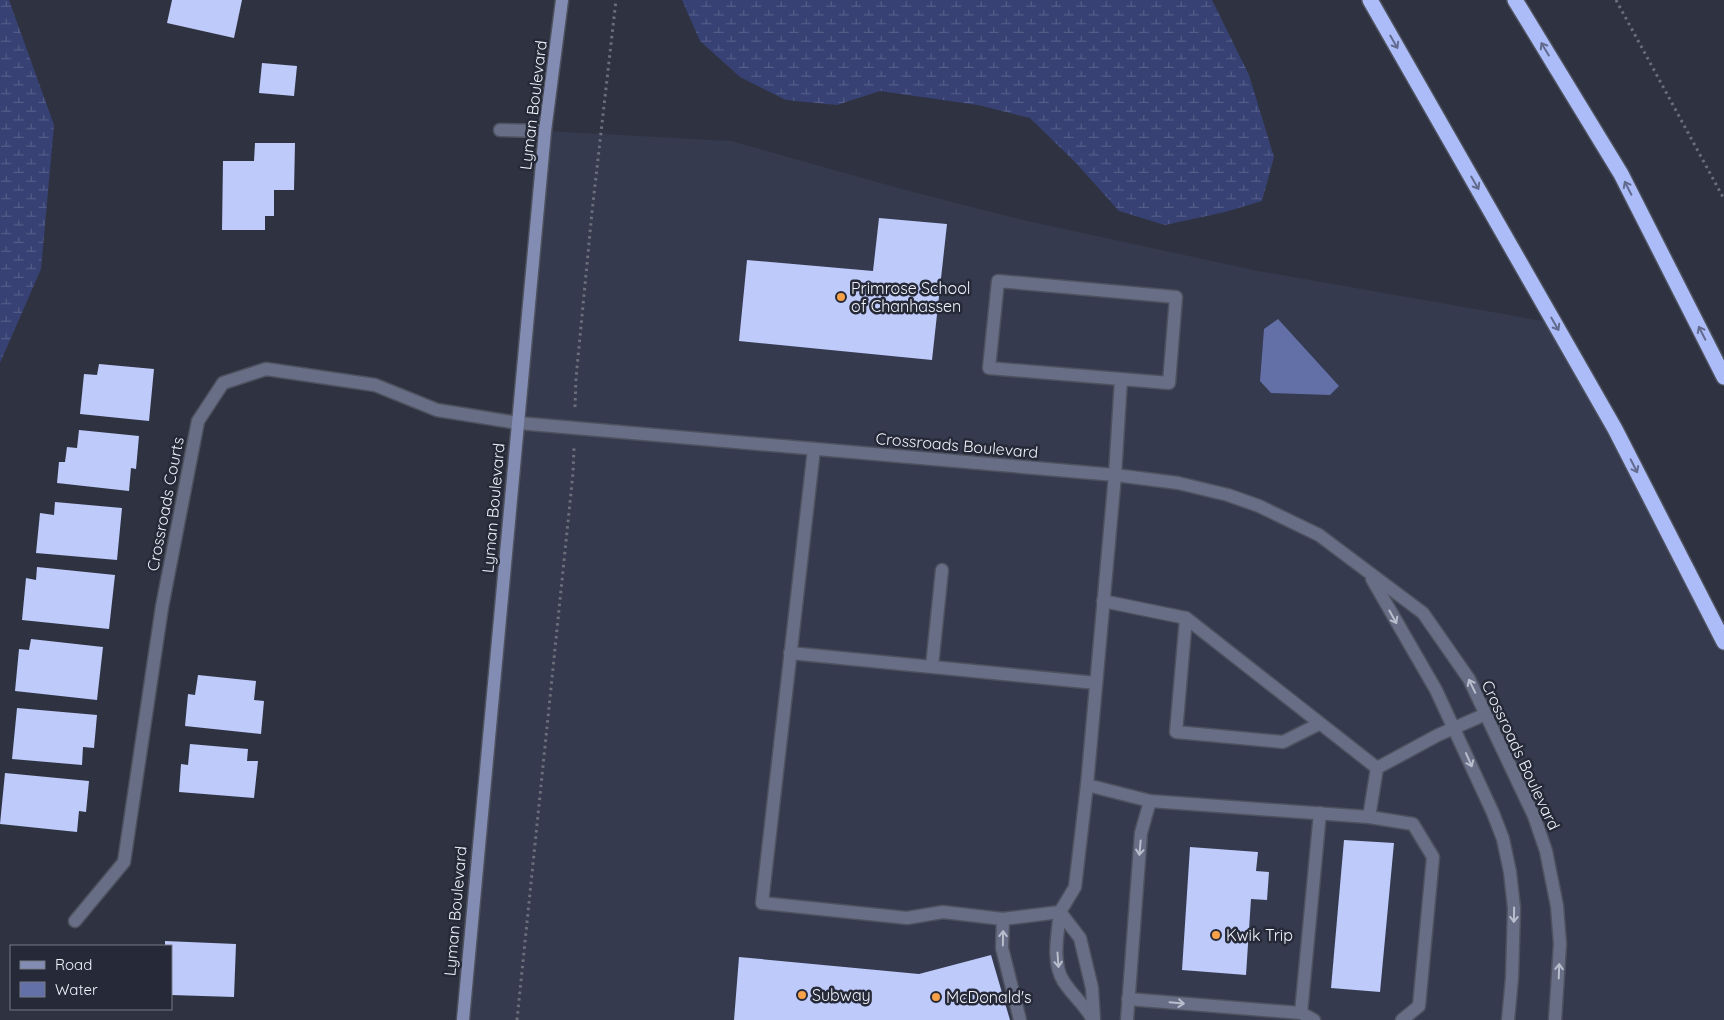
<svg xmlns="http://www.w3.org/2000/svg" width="1724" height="1020" viewBox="0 0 1724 1020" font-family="Quicksand,sans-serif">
<defs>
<pattern id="wetland-marsh" width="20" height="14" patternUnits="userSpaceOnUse" patternTransform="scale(1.25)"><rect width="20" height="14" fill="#374173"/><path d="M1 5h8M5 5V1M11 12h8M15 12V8" fill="none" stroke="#545d88"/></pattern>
</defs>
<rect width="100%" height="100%" fill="#2f3341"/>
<!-- built -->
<path fill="#353a4e" d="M545 131 731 141 909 191 1027 221 1258 271 1554 323 1724 642V1020H462Z"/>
<!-- wetland -->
<g fill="url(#wetland-marsh)">
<path d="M0 0H9L54 125 41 269 0 363Z"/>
<path d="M682 0H1212L1249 75 1274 157 1262 201 1225 212 1165 225 1119 211 1076 163 1030 118 978 105 880 91 837 105 786 100 740 77 700 41Z"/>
</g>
<!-- water -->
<path fill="#6370a7" d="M1278 319 1339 386 1330 395 1271 393 1260 381 1264 329Z"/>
<!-- building -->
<g fill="#bdcafa">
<path d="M172 0H242L234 38 167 23Z"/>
<path d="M262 63 297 66 294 96 259 93Z"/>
<path d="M255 143H295L294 190H274V216H265V230H222L223 161H254Z"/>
<path d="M879 218 947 224 932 360 739 341 747 260 873 271Z"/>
<path d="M99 364 154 369 149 421 80 414 84 374 97 375Z"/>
<path d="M79 430 139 436 136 469 131 468 129 491 57 483 59 462H65L67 447 77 448Z"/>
<path d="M55 502 122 508 117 560 36 553 40 513 54 515Z"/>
<path d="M37 567 115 575 109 629 22 620 26 578 36 580Z"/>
<path d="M31 639 103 647 97 700 15 691 19 649 29 650Z"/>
<path d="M198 675 256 681 254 700 264 701 261 734 185 726 188 694 195 695Z"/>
<path d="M17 708 97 715 94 748 83 747 82 765 12 759Z"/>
<path d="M190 744 248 749 247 761H258L254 798 179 792 181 764 188 765Z"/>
<path d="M5 773 89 781 86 812 79 811 77 832 0 824Z"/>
<path d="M1344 840 1394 843 1380 992 1331 988Z"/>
<path d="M1190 847 1258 852 1256 871 1269 872 1267 900 1251 899 1246 975 1182 970Z"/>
<path d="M165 941 236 944 234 997 171 995V946H165Z"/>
<path d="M991 955 1010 1020H734L739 957 919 974Z"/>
</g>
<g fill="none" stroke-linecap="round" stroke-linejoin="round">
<!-- service casing -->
<g stroke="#4e525f" stroke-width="15">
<g id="service">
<path d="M500 130 545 131"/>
<path d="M814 449 762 903 907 918 943 912 1003 919 1060 912 1075 887 1087 785 1150 801 1369 817 1413 824 1433 857 1419 1006 1402 1020"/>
<path d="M1103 601 1186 618 1377 768"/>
<path d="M1186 618 1176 732 1283 742 1319 724"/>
<path d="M790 653 1096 683"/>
<path d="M932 666 942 570"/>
<path d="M1087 785 1115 475 1121 379 989 368 998 281 1176 297 1169 383 1121 379"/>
<path d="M1369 817 1377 768 1438 735 1486 714"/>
<path d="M1060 912C1058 933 1051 963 1064 982 1073 996 1085 1005 1093 1020"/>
<path d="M1060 912 1080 938 1092 988 1094 1020"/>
<path d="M1003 919 1002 948 1020 1020"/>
<path d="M1128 999 1301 1013"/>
<path d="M1127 1020 1141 833 1150 801"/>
<path d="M1314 1020 1301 1013 1320 813"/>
</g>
</g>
<!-- minor casing -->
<g stroke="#4e525f" stroke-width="15">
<path id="minor" d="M75 921 124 862 162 607 198 421 223 383 266 369 375 385 437 410 518 423"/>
</g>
<!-- tertiary casing -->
<g stroke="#4e525f" stroke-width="15">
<g id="tertiary">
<path d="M518 423 1115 475 1178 483 1228 495 1259 506 1319 535 1423 613 1469 679 1534 816 1546 851 1557 906 1560 944 1555 1020"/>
<path d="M1372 579 1436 690 1493 813 1503 839 1510 872 1514 908 1512 978 1508 1020"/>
</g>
</g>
<!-- secondary casing -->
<g stroke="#4e525f" stroke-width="15">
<path id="secondary" d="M463 1020 545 131 562 0"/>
</g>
<!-- motorway casing -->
<g stroke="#4e525f" stroke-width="18">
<g id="motorway">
<path d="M1370 0 1615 429 1724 642"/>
<path d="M1515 0 1621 174 1724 377"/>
</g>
</g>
<!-- path -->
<g stroke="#6b6f7b" stroke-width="3" stroke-dasharray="2.5 4" stroke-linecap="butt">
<path d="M1616 0 1724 199"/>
<path d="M575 407 576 378 592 212 616 0"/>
<path d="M517 1020 573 473 574 448"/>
</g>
<!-- service -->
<use href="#service" stroke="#676e86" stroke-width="12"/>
<!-- minor -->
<use href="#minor" stroke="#676e86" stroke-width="12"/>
<!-- tertiary -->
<use href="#tertiary" stroke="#676e86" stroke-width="12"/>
<!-- secondary -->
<use href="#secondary" stroke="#838db4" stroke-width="12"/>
<!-- motorway -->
<use href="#motorway" stroke="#acbcf8" stroke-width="15"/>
</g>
<!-- one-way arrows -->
<defs><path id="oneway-shaft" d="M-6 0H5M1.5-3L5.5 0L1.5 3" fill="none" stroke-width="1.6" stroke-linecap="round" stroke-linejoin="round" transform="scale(1.25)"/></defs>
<g stroke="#626b8e">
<use href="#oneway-shaft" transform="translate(1394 42) rotate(60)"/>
<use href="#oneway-shaft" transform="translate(1545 49) rotate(-121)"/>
<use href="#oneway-shaft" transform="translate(1475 183) rotate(60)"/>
<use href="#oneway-shaft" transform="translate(1628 188) rotate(-117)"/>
<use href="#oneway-shaft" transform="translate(1555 324) rotate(60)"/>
<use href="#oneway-shaft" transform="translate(1702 333) rotate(-117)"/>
<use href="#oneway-shaft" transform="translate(1634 466) rotate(63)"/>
</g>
<g stroke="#b9becd">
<use href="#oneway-shaft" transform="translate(1393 617) rotate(61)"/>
<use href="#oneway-shaft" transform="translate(1472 686) rotate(-116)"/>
<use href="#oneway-shaft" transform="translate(1469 760) rotate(66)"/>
<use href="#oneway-shaft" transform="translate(1140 848) rotate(95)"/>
<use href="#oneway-shaft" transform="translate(1514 915) rotate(91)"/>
<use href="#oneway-shaft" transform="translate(1003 938) rotate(-89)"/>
<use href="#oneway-shaft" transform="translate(1058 960) rotate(86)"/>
<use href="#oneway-shaft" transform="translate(1559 971) rotate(-88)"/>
<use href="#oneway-shaft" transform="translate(1177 1003) rotate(5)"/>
</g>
<!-- markers -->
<g fill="#f7a149" stroke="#262937" stroke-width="2">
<circle cx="841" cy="297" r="5"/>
<circle cx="1216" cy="935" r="5"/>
<circle cx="802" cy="995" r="5"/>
<circle cx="936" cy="997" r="5"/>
</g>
<g text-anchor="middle" stroke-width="5" stroke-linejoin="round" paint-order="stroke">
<!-- street labels -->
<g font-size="16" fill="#f0f3fc" stroke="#262937">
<text transform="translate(533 105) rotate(-83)" y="6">Lyman Boulevard</text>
<text transform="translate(957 445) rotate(5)" y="6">Crossroads Boulevard</text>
<text transform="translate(165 504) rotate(-79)" y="6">Crossroads Courts</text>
<text transform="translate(493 508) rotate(-85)" y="6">Lyman Boulevard</text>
<text transform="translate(1521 755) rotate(65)" y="6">Crossroads Boulevard</text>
<text transform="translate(455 911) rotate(-85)" y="6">Lyman Boulevard</text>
</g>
<!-- poi labels -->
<g font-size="16" fill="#f0f3fc" stroke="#262937" text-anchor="start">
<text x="851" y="294">Primrose School<tspan x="851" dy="18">of Chanhassen</tspan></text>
<text x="1226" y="941">Kwik Trip</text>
<text x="812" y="1001">Subway</text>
<text x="946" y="1003">McDonald's</text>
</g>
</g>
<!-- legend -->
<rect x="10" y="945" width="162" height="65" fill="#262937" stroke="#777a86"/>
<rect x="20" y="961" width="25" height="8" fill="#838db4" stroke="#777a86"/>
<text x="55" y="970" font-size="15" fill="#f0f3fc">Road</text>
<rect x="20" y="982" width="25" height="15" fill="#6370a7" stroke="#777a86"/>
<text x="55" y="995" font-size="15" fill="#f0f3fc">Water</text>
</svg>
